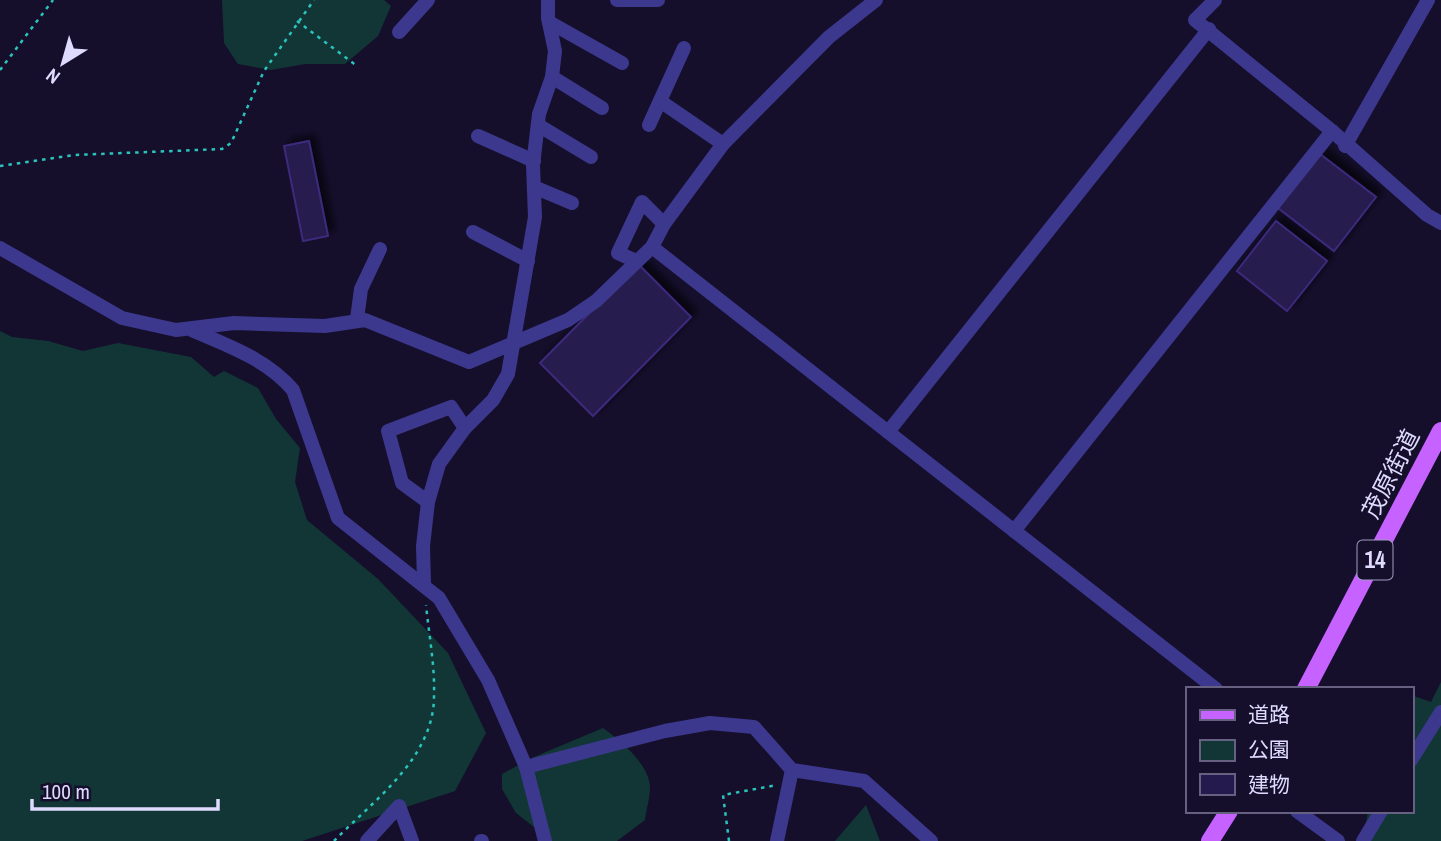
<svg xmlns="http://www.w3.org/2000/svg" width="1441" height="841" viewBox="0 0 1441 841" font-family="'Archivo Narrow','Noto Sans JP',sans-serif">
<defs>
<filter id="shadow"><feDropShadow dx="6" dy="-6" stdDeviation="3.5" flood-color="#0009"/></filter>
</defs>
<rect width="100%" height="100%" fill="#150f2c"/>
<!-- green -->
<g fill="#123636">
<path d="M222 0H384L391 6 378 36 345 64H305L271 70 238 64 224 43Z"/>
<path d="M0 331 12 337 48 341 83 351 118 343 191 357 214 377 224 371 258 388 276 419 300 448 295 482 307 520 378 579 448 653 486 733 455 791 302 841H0Z"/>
<path d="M1441 682V841H1363L1368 811H1411V695L1431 702Z"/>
<path d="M603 728C620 740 649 764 650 787 650 798 646 810 645 820L617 841H552L516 813 502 789V774L534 757Z"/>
<path d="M866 805 880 841H835Z"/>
</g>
<!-- building -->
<g fill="#251a4e" stroke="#3c2b7c" stroke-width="2" filter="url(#shadow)">
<path d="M309 141 328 236 303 241 284 146Z"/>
<path d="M1320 154 1376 197 1334 251 1278 208Z"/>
<path d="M1276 221 1327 261 1287 311 1237 271Z"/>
<path d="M638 264 691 317 593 416 540 363Z"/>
</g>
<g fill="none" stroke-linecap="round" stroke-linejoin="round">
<!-- path -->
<g stroke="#29c5bd" stroke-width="2.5" stroke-dasharray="3.5 5" stroke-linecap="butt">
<path d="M297 21 357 66"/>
<path d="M0 70 53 0"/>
<path d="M0 166 74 155 222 149 231 143 264 71 314 0"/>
<path d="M334 841C374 800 434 758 434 696 435 666 429 635 426 605"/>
<path d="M729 841 723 795 777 785"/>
</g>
<!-- minor -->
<g stroke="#3c388e" stroke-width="14">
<path d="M617 0H658"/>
<path d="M1215 0 1195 20 1332 131 1427 215 1441 223"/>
<path d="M549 22 622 63"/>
<path d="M399 32 428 0"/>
<path d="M552 77 602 108"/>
<path d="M660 101 723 144"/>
<path d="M538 125 591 157"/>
<path d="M649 125 684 48"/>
<path d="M478 136 534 161"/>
<path d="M1345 146 1428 0"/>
<path d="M534 187 572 203"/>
<path d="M473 232 528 261"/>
<path d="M652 247 1216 689"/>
<path d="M0 248 122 318 176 330 234 323 325 326 365 320 469 362 568 320 596 301 652 247 664 224 723 144 829 37 876 0"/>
<path d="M636 261 618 253 642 202 664 224"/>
<path d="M357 319 361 289 380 249"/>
<path d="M192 330C228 346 267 359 293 390L338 518 439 598 488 680 526 767 545 841"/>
<path d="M888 432 1209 29"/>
<path d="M428 502 402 483 388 431 451 407 465 428"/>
<path d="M1014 531 1332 131"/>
<path d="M424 583 423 546 428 502 439 464 465 428 493 400 508 374 535 217 533 165 539 114 552 77 555 51 548 18V0"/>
<path d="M1411 760 1441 712"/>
<path d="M526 767 665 731 710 723 754 727 792 770 864 781 931 841"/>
<path d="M1297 811 1338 841"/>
<path d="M367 841 399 806 412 841"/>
<path d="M481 841H482"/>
<path d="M777 841 792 770"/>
<path d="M1363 841 1381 811"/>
</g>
<!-- major -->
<g stroke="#c662ff" stroke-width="18">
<path d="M1306 689 1441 431"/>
<path d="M1210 841 1229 811"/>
</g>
</g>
<g text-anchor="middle" stroke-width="6" stroke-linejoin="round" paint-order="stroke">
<!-- shield labels -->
<rect fill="#150f2c" stroke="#a29ec0" stroke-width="2" x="1357.5" y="540.5" width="35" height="39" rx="5"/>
<g font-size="23" font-weight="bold" fill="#dfdbff">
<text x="1375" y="568">14</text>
</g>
<!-- street labels -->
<g font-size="24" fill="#dfdbff" stroke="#150f2c">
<text transform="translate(1391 474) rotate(-63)" y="8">茂原街道</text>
</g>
</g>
<!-- legend -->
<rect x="1186" y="687" width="228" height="126" fill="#150f2c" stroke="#666180" stroke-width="2"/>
<rect x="1200" y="710" width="35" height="10" fill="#c662ff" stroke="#666180" stroke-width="2"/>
<text x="1248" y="722" font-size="21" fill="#dfdbff">道路</text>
<rect x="1200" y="740" width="35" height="21" fill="#123636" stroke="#666180" stroke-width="2"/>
<text x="1248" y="757" font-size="21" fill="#dfdbff">公園</text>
<rect x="1200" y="774" width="35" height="21" fill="#251a4e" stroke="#666180" stroke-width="2"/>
<text x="1248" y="792" font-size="21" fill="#dfdbff">建物</text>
<!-- north arrow -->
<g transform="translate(63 63) rotate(217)" stroke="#150f2c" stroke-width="5" paint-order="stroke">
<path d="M0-5L12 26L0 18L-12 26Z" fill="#dfdbff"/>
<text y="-10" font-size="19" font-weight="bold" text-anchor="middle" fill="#dfdbff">N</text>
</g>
<!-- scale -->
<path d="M32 799v10h186v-10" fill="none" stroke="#dfdbff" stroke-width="3.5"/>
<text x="42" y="799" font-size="21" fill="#dfdbff" stroke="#150f2c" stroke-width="5" paint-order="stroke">100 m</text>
</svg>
